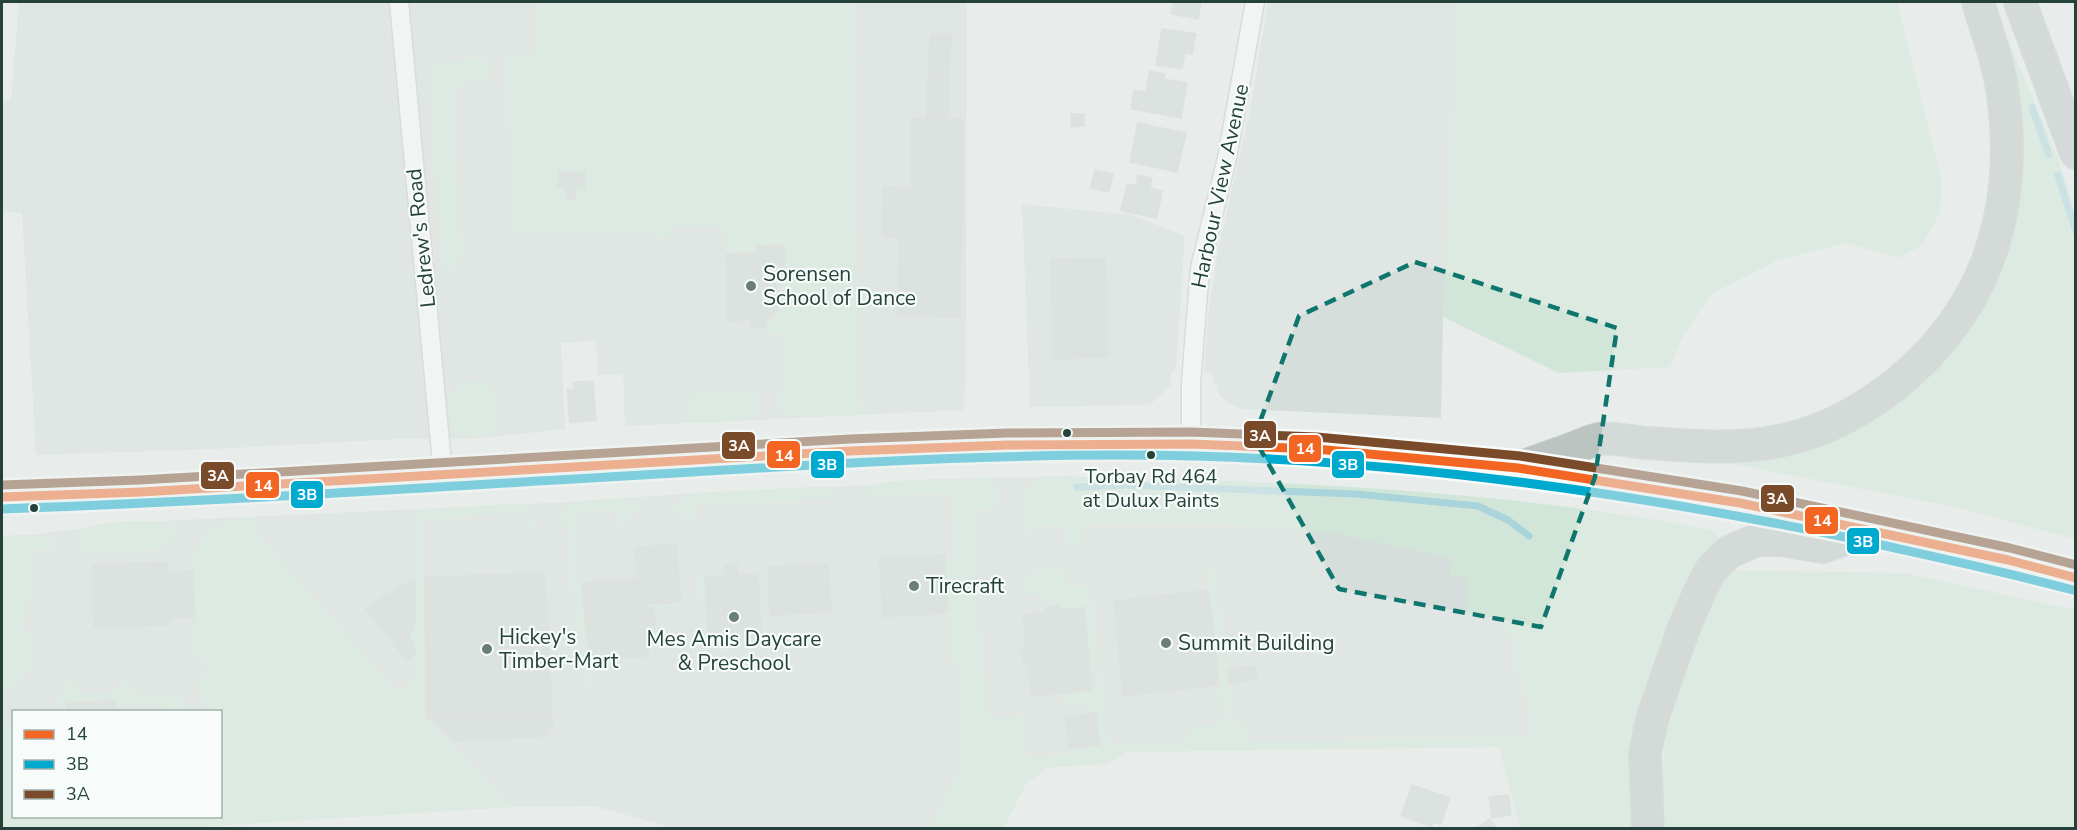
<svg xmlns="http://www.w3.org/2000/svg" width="2077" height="830" viewBox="0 0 2077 830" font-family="'Nunito Sans',sans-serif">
<rect width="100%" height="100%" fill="#e8edeb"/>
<!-- built -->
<g fill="#d6dedb" fill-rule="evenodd">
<path d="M19 2H967L966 379 963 410 625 426 623 374 598 375 596 341 561 343 565 429 483 438 401 439 213 449 36 455 22 213 2 212V101H11Z"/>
<path d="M1268 2H1459L1443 317 1441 418 1240 409 1229 404 1218 393 1212 372 1204 373 1208 318 1218 250 1251 106Z"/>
<path d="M1022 204 1132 215 1185 236 1176 369 1170 375 1171 384 1165 392 1149 405 1030 407Z"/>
<path d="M1069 476 1340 508 1458 560 1515 635V676H1525L1524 694 1528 695 1530 743 1499 747 1127 752 1106 764 1024 769 984 761 959 669 960 771 930 828H674L593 806 511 807 181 828H2V536L39 534 119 523 569 502 695 493 874 485 935 479ZM14 712H220V816H14Z"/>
</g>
<!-- green -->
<g fill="#d1e6d8">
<path d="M536 2H853L852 59 860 414 799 417 785 413H778V399L786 372 783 333H767L766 320C785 313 781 295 773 280H785L784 245 756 246V253L726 254 724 226 672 227V234L661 239 641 231H510L507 56 537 54Z"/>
<path d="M1459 2H1897L1942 181 1940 213 1922 245 1898 258 1846 243 1778 260 1711 294 1683 336 1670 367 1559 373 1443 317Z"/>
<path d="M1995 8 2060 164 2075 212V539L1954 507 1713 460 1837 435 2003 257Z"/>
<path d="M487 58 490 72 488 78 462 82 452 94 461 256 446 277 442 257 428 64Z"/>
<path d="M466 380 490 382 496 425 492 426 489 435C477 440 465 438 456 429L453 430 450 394Z"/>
<path d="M752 391 758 394C759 402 759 412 753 418L748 415C732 425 711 422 692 423V393Z"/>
<path d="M1049 476 1145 478V483L1153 484 1154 478C1341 485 1533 494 1716 531 1724 545 1708 558 1700 569L1638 828H1520L1499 747 1127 752 1106 764 1049 767 1026 784 1004 828H930L960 771 959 669 951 660 945 560 954 559 952 492 865 496 874 485 892 481 992 478 997 492V509L973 510V565L989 719 1025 715 1028 757 1070 755 1069 749 1099 745 1096 713 1089 708 1094 702 1065 705 1063 693 1097 689 1094 665 1090 664 1084 608 1059 610V606L1047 607 1046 595 1026 596 1021 588C1022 565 1050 570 1067 569V587L1090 586V587L1109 744 1189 742 1191 726 1223 723 1206 567 1214 565 1229 683V722L1244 723 1246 742 1530 737 1528 695H1524L1525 676H1515V635L1502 634 1500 619 1497 616H1467V577L1450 576 1452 558 1344 535 1227 524H1083L1082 543 1068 544 1066 542 1065 525 1030 526 1029 544H1027L1025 541 1026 494 1033 480 1037 481 1043 477Z"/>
<path d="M827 486 835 496 834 498 695 506V520L692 523 673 507V503L677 505 686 496 695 493Z"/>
<path d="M615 498 625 499 632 505 637 503V509L621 527 618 525 616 508 574 511 576 536 573 540 575 547 576 581V583H581L590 661 613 660V664L590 666V699L585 689 574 593 572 592 568 529 564 525V513L569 502Z"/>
<path d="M522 503C530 510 537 521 532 530L529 527 528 512 423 519 426 719 511 807 181 828H2V723L13 722 14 816H220V712L206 711C206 699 197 693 196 680L205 678 204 659 196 660 193 571 194 560 205 533 208 535C221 521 231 517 250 517L258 535 398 693 417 676V652L409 634 414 629V623L416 622 412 510Z"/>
<path d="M156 522 166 527 170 524 174 529V537L168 544 156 549 93 553 80 548 76 539 81 538V530C98 520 137 521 156 522Z"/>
<path d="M39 534 51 541 54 537 57 546 53 550 32 548 27 578 31 580 23 630 33 641C32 670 26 679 2 692V536L33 535 34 538 39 537Z"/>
<path d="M1733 570 1905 573 2075 610V828H1665L1662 782 1666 729 1684 668 1708 608 1723 579Z"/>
<path d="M698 571H704L709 682 706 667Z"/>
<path d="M681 602 682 605 659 608 660 641H654L653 654 649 656 646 627 656 626 654 607 643 608V605Z"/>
<path d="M70 676 74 679 76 694 119 692 120 676C127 682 131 692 141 695 156 699 186 686 186 709L184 711 167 712C157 701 132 707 118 707V701L115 698 64 702V705H60L58 699Z"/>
</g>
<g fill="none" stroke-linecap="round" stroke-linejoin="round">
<!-- stream -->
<g stroke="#a9d4db" stroke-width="7">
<path d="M2032 107 2049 155"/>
<path d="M2058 175 2076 232"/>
<path d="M1077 487 1126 485 1356 494 1478 506 1508 520 1529 536"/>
</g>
</g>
<!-- building -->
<g fill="#cfd4d2" stroke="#d1d6d4" stroke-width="1.5">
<path d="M1173 2H1201L1198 19 1171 14Z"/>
<path d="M1162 29 1196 34 1192 54 1185 53 1182 69 1156 65Z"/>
<path d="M930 34H951L949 75 928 76Z"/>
<path d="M1150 71 1165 74 1164 79 1187 83 1181 118 1131 109 1134 90 1146 92Z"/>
<path d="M949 75 948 119 927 118 928 76Z"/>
<path d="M1071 114H1084V126L1071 127Z"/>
<path d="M912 118 964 119 960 317 898 316 899 237H882L883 187 910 188Z"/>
<path d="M1138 123 1186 133 1177 172 1130 162Z"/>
<path d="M1095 170 1113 174 1109 192 1090 188Z"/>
<path d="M559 172H585V188H576V199H566V188H558Z"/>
<path d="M1138 175 1152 178 1150 188 1162 191 1157 218 1121 211 1127 184 1136 186Z"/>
<path d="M784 245 785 280H773L779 292 780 300 778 310 774 317 766 320V327L751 328 752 320 727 321 726 254 756 253V246Z"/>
<path d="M1106 258 1108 357 1053 359 1051 259Z"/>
<path d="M593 381 596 420 570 423 567 390 574 389 573 382Z"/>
<path d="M676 543 681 602 643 605 649 656 590 661 581 583 638 579 635 548Z"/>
<path d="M945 555 948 613 883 617 879 558Z"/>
<path d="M167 562 168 572 193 571 195 617 170 618V625L94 628 92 565Z"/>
<path d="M738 564V575L758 574 761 636 708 639 705 577 725 575 724 565Z"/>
<path d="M828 564 831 612 770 615 768 567Z"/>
<path d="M545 573 552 714 426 719 425 577Z"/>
<path d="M415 578 416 622 414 623V629L409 634 417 652 407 661 365 608Z"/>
<path d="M1209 590 1219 685 1123 696 1114 601Z"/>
<path d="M1059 606V610L1084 607 1092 690 1031 696 1028 663H1023L1021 648H1026L1023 615 1046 613 1045 607Z"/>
<path d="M654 607 656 627H646L643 608Z"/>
<path d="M1255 666 1257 679 1229 683 1227 669Z"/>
<path d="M115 701V712H67V704Z"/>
<path d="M1096 713 1100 745 1069 749 1065 717Z"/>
<path d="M552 714 553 729H546L547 736 453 741 432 719Z"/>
<path d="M1412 785 1450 798 1441 824 1433 822 1432 827 1401 816Z"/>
<path d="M1509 795 1511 815 1492 818 1489 797Z"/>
<path d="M1490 819 1496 828H1476Z"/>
</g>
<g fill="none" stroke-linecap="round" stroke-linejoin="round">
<!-- street casing -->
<g stroke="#c5cac8" stroke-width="21">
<g id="street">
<path d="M399 2 443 474"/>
<path d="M1191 444V383L1200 268 1227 158 1255 2"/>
</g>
</g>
<!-- primary casing -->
<g stroke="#c3ccc9" stroke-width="30">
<path id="primary" d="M2 497 141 492 850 451 1007 445 1191 444 1316 449 1518 468 1625 485 1740 503 2008 560 2076 578"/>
</g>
<!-- highway casing -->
<g stroke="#c3ccc9" stroke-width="34">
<g id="highway">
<path d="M2020 2 2076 153"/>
<path d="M1518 468C1538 461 1558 454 1577 447 1584 444 1592 440 1599 439 1614 437 1633 442 1648 443 1693 446 1735 450 1779 441 1829 431 1872 406 1910 372 1993 298 2019 197 2002 89 1998 59 1986 30 1978 2"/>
<path d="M1648 828 1645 753 1653 716 1685 625 1700 591 1711 570 1729 552 1757 540H1781L1823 547 1866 531"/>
</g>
</g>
<!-- street -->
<use href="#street" stroke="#fcfcfc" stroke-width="18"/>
<!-- primary -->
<use href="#primary" stroke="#cfd7d5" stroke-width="27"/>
<!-- highway -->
<use href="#highway" stroke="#bcc4c2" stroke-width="32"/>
<!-- bus-1 casing -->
<g stroke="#f7fbf9" stroke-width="14">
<path id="bus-1" d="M2 497 141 492 850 451 1007 445 1191 444 1316 449 1518 468 1740 503 2008 560 2076 578"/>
</g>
<!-- bus-2 casing -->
<g stroke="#f7fbf9" stroke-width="14">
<path id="bus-2" d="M2 509C233 501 463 485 693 472 860 462 1027 452 1195 456 1419 462 1639 494 1859 540 1930 556 2002 571 2073 590"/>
</g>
<!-- bus-3 casing -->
<g stroke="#f7fbf9" stroke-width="14">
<path id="bus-3" d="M2 485 140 480 850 439 1007 433 1191 432 1317 437 1520 456 1742 491 2010 548 2076 565"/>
</g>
<!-- bus-1 -->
<use href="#bus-1" stroke="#f26522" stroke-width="9"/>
<!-- bus-2 -->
<use href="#bus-2" stroke="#00a9ce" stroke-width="9"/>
<!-- bus-3 -->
<use href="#bus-3" stroke="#7a4b2a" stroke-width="9"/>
</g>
<!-- marked area -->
<path d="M0 0H2077V830H0ZM1415 262 1617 328 1595 477 1541 627 1339 589 1254 438 1299 316Z" fill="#e8edeb" fill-opacity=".55" fill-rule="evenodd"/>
<path fill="none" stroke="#0f766e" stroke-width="4.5" stroke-dasharray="12 8" stroke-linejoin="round" d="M1415 262 1617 328 1595 477 1541 627 1339 589 1254 438 1299 316Z"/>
<!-- markers -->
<g fill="#697e78" stroke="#f7fbf9" stroke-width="2">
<circle cx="751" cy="286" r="6"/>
<circle cx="914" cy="586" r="6"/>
<circle cx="734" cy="617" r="6"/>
<circle cx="1166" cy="643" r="6"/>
<circle cx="487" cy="649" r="6"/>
</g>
<g fill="#24423a" stroke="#f7fbf9" stroke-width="2">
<circle cx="1067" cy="433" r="5"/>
<circle cx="1151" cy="455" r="5"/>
<circle cx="34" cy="508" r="5"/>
</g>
<g text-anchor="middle" stroke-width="4.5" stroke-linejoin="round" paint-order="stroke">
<!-- bus labels -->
<g font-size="20" fill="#24423a" stroke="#f7fbf9">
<text x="1151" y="483">Torbay Rd 464<tspan x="1151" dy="24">at Dulux Paints</tspan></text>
</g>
<!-- street labels -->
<g font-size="21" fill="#24423a" stroke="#f7fbf9">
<text transform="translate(1220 186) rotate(-78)" y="7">Harbour View Avenue</text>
<text transform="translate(421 238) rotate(-96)" y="7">Ledrew's Road</text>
</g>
<!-- poi labels -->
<g font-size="21" fill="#24423a" stroke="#f7fbf9" text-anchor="start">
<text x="763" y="281">Sorensen<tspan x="763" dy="24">School of Dance</tspan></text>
<text x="926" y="593">Tirecraft</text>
<text x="499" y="644">Hickey's<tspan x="499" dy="24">Timber-Mart</tspan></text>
<text x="734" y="646" text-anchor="middle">Mes Amis Daycare<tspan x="734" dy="24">&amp; Preschool</tspan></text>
<text x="1178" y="650">Summit Building</text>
</g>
</g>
<g stroke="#f7fbf9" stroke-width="2">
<rect x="1243" y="420" width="34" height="29" rx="6" fill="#7a4b2a"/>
<rect x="721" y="431" width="35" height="29" rx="6" fill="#7a4b2a"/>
<rect x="1288" y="434" width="34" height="29" rx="6" fill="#f26522"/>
<rect x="766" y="440" width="35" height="29" rx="6" fill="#f26522"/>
<rect x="1331" y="450" width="34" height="29" rx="6" fill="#00a9ce"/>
<rect x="810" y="450" width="35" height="29" rx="6" fill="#00a9ce"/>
<rect x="200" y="461" width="35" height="29" rx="6" fill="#7a4b2a"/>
<rect x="245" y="471" width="35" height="28" rx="6" fill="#f26522"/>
<rect x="290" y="480" width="34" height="29" rx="6" fill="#00a9ce"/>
<rect x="1760" y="484" width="35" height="29" rx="6" fill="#7a4b2a"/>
<rect x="1804" y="506" width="35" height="29" rx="6" fill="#f26522"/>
<rect x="1846" y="527" width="34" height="28" rx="6" fill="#00a9ce"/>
</g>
<g font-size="16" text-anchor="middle" font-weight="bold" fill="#fff">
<text x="1260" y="441">3A</text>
<text x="739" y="451">3A</text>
<text x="1305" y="454">14</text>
<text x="784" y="461">14</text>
<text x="1348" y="470">3B</text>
<text x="827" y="470">3B</text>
<text x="218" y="481">3A</text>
<text x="263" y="491">14</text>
<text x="307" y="500">3B</text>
<text x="1777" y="504">3A</text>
<text x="1822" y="526">14</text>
<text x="1863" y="547">3B</text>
</g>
<!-- border -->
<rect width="2077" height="830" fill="none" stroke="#24423a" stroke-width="6"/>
<!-- legend -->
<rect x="12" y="710" width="210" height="108" fill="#f7fbf9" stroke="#a3b1ad" stroke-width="1.5"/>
<rect x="24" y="730" width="30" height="9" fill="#f26522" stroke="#a3b1ad" stroke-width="1.5"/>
<text x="66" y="740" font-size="18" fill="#24423a">14</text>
<rect x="24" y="760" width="30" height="9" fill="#00a9ce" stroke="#a3b1ad" stroke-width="1.5"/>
<text x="66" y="770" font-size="18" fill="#24423a">3B</text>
<rect x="24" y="790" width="30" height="9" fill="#7a4b2a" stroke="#a3b1ad" stroke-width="1.5"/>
<text x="66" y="800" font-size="18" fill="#24423a">3A</text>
</svg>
